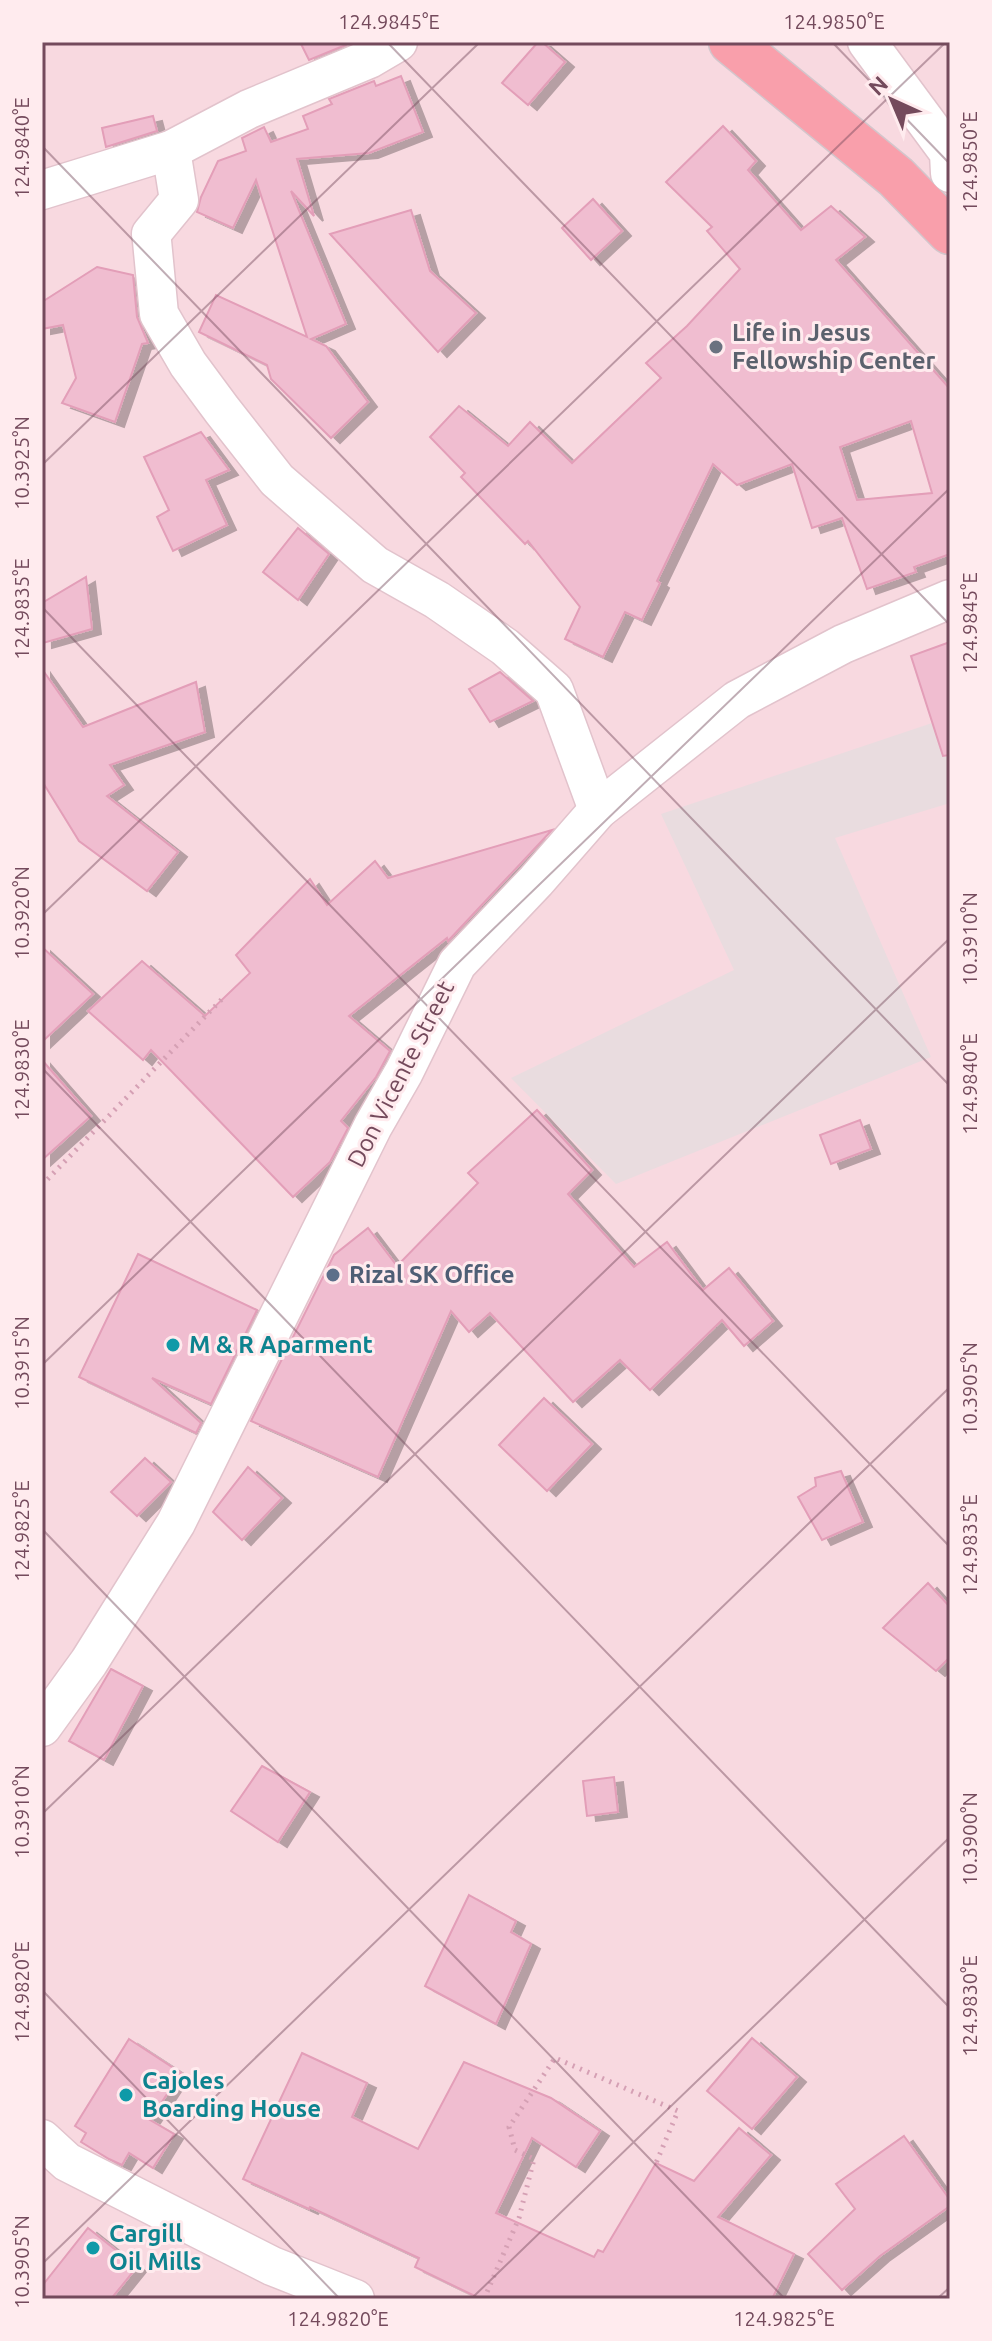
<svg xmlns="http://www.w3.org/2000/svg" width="992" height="2341" viewBox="0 0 992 2341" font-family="Ubuntu,sans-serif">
<defs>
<filter id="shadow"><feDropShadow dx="9" dy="5" stdDeviation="0" flood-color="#0004"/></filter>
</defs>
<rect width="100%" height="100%" fill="#fce5e8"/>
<!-- residential -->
<rect fill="#f8d9e0" x="42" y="42" width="908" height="2257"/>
<!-- industrial -->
<path fill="#e9dcdf" d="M950 717V803L835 838 931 1057 616 1184 511 1078 734 970 661 814Z"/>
<!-- building -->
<g fill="#f0bdd0" stroke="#e39eb8" stroke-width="2" fill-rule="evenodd" filter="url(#shadow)">
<path d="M300 42H353L309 60Z"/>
<path d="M538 42H542L565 62 528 105 502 83Z"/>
<path d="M401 76 423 132 369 153 297 159 314 216 291 191 346 324 311 339 326 346 368 402 331 438 271 379 267 365 199 332 216 295 307 337 256 180 233 228 197 212 201 197 218 161 246 151 242 138 264 127 271 142 308 129 303 116 332 104 329 99 374 81 376 86Z"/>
<path d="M153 116 157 131 106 147 102 128Z"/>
<path d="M723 126 756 161 748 170 801 230 831 206 865 237 836 260 950 389V554L914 567 916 572 867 589 842 518 812 528 792 464 737 485 713 464 657 581 660 583 642 620 625 612 603 657 565 639 580 607 528 541 525 544 461 477 465 473 430 437 459 406 508 446 530 422 572 463 661 378 646 363 687 326 740 269 707 231 712 227 666 182ZM911 421 932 493 857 500 840 447Z"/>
<path d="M593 199 622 231 591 260 562 228Z"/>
<path d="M411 210 430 271 476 313 438 352 330 234Z"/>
<path d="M97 267 133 275 137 317 148 343 142 344 115 422 62 403 76 378 63 325 42 329V302Z"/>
<path d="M201 432 229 470 206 480 227 525 173 551 157 517 169 510 144 457Z"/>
<path d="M298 528 329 554 298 600 263 572Z"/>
<path d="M86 577 92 629 43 643 42 603Z"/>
<path d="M950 642V755L943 756 911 656Z"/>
<path d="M42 669 83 727 196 682 205 732 110 765 124 785 107 796 178 852 147 891 79 841 42 781Z"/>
<path d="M500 672 533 701 490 722 469 689Z"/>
<path d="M552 830 448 941 447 938 349 1016 390 1051 376 1077 341 1121 348 1128 330 1162 293 1197 151 1050 143 1060 88 1011 142 961 205 1016 250 973 236 955 310 879 327 905 375 861 388 878Z"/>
<path d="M42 947 93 994 42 1042Z"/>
<path d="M42 1060 91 1116 42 1160Z"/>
<path d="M537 1110 592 1170 568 1194 634 1267 667 1242 703 1290 729 1268 773 1321 744 1346 722 1320 650 1390 620 1360 573 1402 490 1313 469 1332 451 1311 378 1477 251 1421 334 1255 368 1228 397 1266 478 1183 468 1173Z"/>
<path d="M860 1120 871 1149 831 1164 820 1135Z"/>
<path d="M138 1254 257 1310 211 1404 152 1378 201 1423 196 1433 79 1377Z"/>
<path d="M544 1398 592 1444 547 1491 499 1445Z"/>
<path d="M145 1458 171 1482 137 1516 111 1492Z"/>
<path d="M248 1467 282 1498 242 1540 213 1512Z"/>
<path d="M841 1471 863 1522 822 1540 798 1497 816 1486 815 1478Z"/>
<path d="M928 1583 950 1607V1657L936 1671 883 1628Z"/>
<path d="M111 1669 143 1686 104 1760 69 1741Z"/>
<path d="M262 1766 310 1792 278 1842 231 1811Z"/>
<path d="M614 1777 618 1812 587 1816 583 1781Z"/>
<path d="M469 1895 516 1921 511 1932 531 1944 496 2024 425 1986Z"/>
<path d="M752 2038 797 2077 752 2129 707 2091Z"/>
<path d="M129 2039 181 2073 150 2120 174 2134 153 2168 129 2153 122 2165 109 2159 81 2142 86 2133 75 2126Z"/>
<path d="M302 2053 367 2083 352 2117 418 2149 464 2062 551 2098 600 2131 576 2167 532 2138 496 2213 594 2257 598 2250 603 2252 656 2163 694 2181 739 2128 771 2155 718 2217 794 2254 772 2299H481L415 2267 419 2258 310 2207 309 2209 243 2179Z"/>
<path d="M904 2136 950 2200V2206L880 2256 842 2290 808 2254 855 2209 836 2184Z"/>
<path d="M88 2228 137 2267 111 2299H42V2286Z"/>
</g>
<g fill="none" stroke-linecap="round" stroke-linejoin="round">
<!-- street casing -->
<g stroke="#e2c3cc" stroke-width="41">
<g id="street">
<path d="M867 42 949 153 950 173"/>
<path d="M171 150 179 200 151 234 152 241 159 314 188 364 222 410 277 480 375 565 437 600 505 647 554 690 598 810"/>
<path d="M42 190 171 150 249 109 369 59 398 42"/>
<path d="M42 1727 89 1662 176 1523 373 1126 404 1072 457 964 536 881 598 810 737 700 843 644 950 599"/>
<path d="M42 2139 67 2162 272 2266 355 2299"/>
</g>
</g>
<!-- primary casing -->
<g stroke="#d3c5cb" stroke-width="47">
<path id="primary" d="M731 42 896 177 950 232"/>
</g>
<!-- path -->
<g stroke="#d5a0b4" stroke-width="5" stroke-dasharray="2 6" stroke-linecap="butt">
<path d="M42 1185 223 998"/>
<path d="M484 2299 519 2218 534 2159 515 2150 509 2127 555 2058 678 2111 656 2163"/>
</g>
<!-- street -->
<use href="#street" stroke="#fff" stroke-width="38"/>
<!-- primary -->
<use href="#primary" stroke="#f99fab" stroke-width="44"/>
</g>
<!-- ticks -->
<path fill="none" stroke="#744a5c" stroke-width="2" stroke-opacity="0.45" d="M387 42 950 625M832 42 950 164M42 146 950 1086M42 465 480 42M42 607 950 1547M42 915 946 42M42 1068 950 2008M42 1365 950 488M42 1529 785 2299M42 1814 950 938M42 1990 340 2299M42 2264 950 1387M471 2299 950 1837M937 2299 950 2287"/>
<!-- markers -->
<circle fill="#6b7280" stroke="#ffebee" stroke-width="3" cx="716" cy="347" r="8"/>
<circle fill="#5c6f8a" stroke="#ffebee" stroke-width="3" cx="333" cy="1275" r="8"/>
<g fill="#0f9aa8" stroke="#ffebee" stroke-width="3">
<circle cx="173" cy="1345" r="8"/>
<circle cx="126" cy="2095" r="8"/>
<circle cx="93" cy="2248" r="8"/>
</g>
<g text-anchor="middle" stroke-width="6" stroke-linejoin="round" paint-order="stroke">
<!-- worship labels -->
<g font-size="24" font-weight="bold" fill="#5b616d" stroke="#ffebee" text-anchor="start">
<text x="732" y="341">Life in Jesus<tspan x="732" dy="28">Fellowship Center</tspan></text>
</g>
<!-- street labels -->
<g font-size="24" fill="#744a5c" stroke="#ffebee">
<text transform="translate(401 1074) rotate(-63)" y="8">Don Vicente Street</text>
</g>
<!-- service labels -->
<g font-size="24" font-weight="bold" fill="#4e5e75" stroke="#ffebee" text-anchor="start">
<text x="349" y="1283">Rizal SK Office</text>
</g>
<!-- culture labels -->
<g font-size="24" font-weight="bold" fill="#0d838f" stroke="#ffebee" text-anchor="start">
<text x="189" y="1353">M &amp; R Aparment</text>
<text x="142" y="2089">Cajoles<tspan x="142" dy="28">Boarding House</tspan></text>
<text x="109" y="2242">Cargill<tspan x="109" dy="28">Oil Mills</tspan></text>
</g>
</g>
<!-- border -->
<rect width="992" height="2341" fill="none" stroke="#ffebee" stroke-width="88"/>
<!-- north arrow -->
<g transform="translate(892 100) rotate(316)" stroke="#ffebee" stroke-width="6" paint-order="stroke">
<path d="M0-6L14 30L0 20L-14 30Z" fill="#744a5c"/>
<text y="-12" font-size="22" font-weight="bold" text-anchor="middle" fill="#744a5c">N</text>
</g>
<rect x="44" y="44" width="904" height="2253" fill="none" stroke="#744a5c" stroke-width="3"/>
<g font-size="20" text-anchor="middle" fill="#744a5c">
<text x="389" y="29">124.9845°E</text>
<text x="834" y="29">124.9850°E</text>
<text transform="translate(22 148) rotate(-90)" y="7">124.9840°E</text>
<text transform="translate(970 162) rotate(-90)" y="7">124.9850°E</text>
<text transform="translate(22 463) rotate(-90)" y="7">10.3925°N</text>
<text transform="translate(22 609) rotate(-90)" y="7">124.9835°E</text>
<text transform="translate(970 623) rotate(-90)" y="7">124.9845°E</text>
<text transform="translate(22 913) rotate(-90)" y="7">10.3920°N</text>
<text transform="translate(970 939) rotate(-90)" y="7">10.3910°N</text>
<text transform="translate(22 1070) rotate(-90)" y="7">124.9830°E</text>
<text transform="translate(970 1084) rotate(-90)" y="7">124.9840°E</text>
<text transform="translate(22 1363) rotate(-90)" y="7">10.3915°N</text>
<text transform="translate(970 1389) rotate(-90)" y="7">10.3905°N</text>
<text transform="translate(22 1531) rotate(-90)" y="7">124.9825°E</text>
<text transform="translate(970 1545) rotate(-90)" y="7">124.9835°E</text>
<text transform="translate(22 1812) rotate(-90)" y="7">10.3910°N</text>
<text transform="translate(970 1839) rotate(-90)" y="7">10.3900°N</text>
<text transform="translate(22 1992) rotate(-90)" y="7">124.9820°E</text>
<text transform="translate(970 2006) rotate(-90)" y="7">124.9830°E</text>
<text transform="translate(22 2262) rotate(-90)" y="7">10.3905°N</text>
<text x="338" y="2326">124.9820°E</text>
<text x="784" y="2326">124.9825°E</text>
</g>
</svg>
